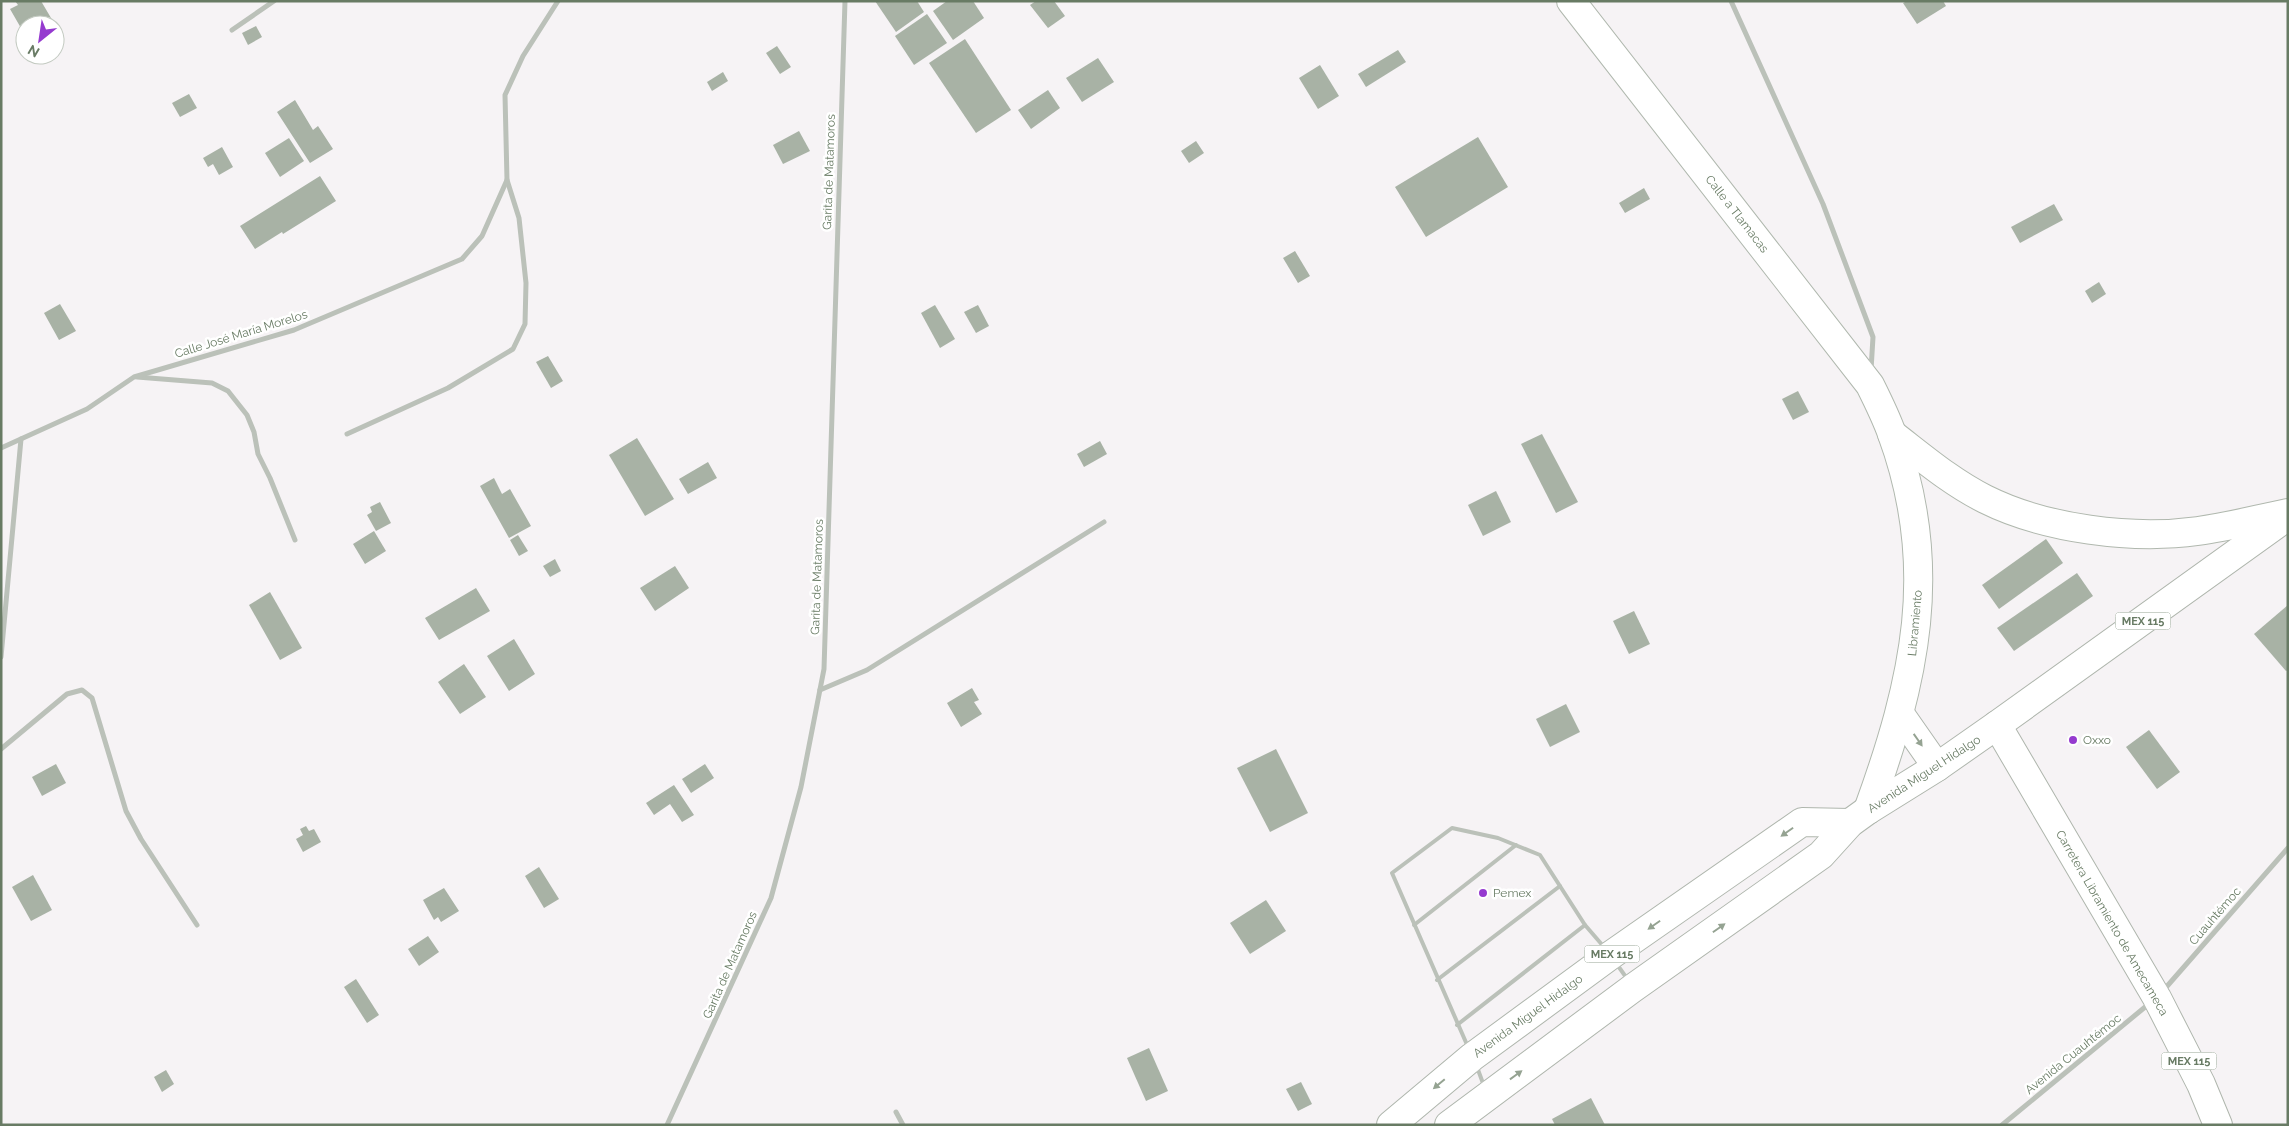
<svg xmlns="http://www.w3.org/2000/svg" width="2289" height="1126" viewBox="0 0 2289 1126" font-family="Raleway,sans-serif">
<rect width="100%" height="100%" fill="#f6f3f5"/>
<!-- building -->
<g fill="#a8b2a5">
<path d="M15 1H41L54 23 50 25H25V35L10 9 18 5Z"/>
<path d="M875 1H917L924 12 896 32Z"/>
<path d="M947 1H973L984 18 953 40 933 11Z"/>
<path d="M1036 1H1054L1065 16 1048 28 1030 5Z"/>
<path d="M1907 1H1943L1946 6 1917 24 1903 3Z"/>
<path d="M927 14 947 43 914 65 895 36Z"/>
<path d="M256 26 262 37 248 45 242 33Z"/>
<path d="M965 39 1011 110 976 133 929 63Z"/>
<path d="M777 46 791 67 780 74 766 53Z"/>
<path d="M1398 50 1406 62 1366 87 1358 74Z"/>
<path d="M1098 58 1114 82 1082 102 1066 78Z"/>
<path d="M1320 65 1339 96 1318 109 1299 78Z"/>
<path d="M723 72 728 81 712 91 707 82Z"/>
<path d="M1048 90 1060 108 1031 129 1018 110Z"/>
<path d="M189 94 197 108 180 117 172 103Z"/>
<path d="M295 100 313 130 318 126 333 149 310 163 277 112Z"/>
<path d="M799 131 810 151 783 164 773 145Z"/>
<path d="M1478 137 1508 187 1426 237 1395 187Z"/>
<path d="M289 138 304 161 280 177 265 153Z"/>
<path d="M1196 141 1204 153 1189 163 1181 151Z"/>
<path d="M222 147 233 167 219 175 213 164 208 167 203 158Z"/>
<path d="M320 176 336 201 283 234 282 232 255 249 240 226Z"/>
<path d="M1644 188 1650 199 1625 213 1619 203Z"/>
<path d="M2054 204 2063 220 2020 243 2011 227Z"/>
<path d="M1295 251 1310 276 1298 283 1283 258Z"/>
<path d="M2099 282 2106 294 2092 303 2085 291Z"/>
<path d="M60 304 76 331 59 340 44 313Z"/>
<path d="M935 305 955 339 940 348 921 313Z"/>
<path d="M978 305 989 326 976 333 964 312Z"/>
<path d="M548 356 563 381 551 388 536 362Z"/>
<path d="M1798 391 1809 412 1793 420 1782 399Z"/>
<path d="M1542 434 1578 502 1556 513 1521 444Z"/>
<path d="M637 438 674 499 645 516 609 455Z"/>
<path d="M1100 441 1107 454 1084 467 1077 454Z"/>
<path d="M708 462 717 478 688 494 679 479Z"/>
<path d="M494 478 502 494 510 489 531 526 509 538 480 486Z"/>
<path d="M1496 491 1511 522 1483 536 1468 505Z"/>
<path d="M380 502 391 523 376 531 367 515 372 512 370 507Z"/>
<path d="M374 531 386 551 365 564 353 544Z"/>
<path d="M518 535 528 551 519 556 510 540Z"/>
<path d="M2046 539 2063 563 1999 609 1982 585Z"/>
<path d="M555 559 561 571 550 577 543 566Z"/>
<path d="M675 566 689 588 655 611 640 588Z"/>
<path d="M2077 573 2093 596 2014 651 1997 628Z"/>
<path d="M476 588 490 611 439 640 425 618Z"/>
<path d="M270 592 302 648 280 660 249 605Z"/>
<path d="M2288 605V670L2286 671 2254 634Z"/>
<path d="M1634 611 1650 644 1629 654 1613 621Z"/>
<path d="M514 639 535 674 509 691 487 656Z"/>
<path d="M464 664 486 697 460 714 438 682Z"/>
<path d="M972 688 979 700 974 702 982 714 961 727 947 703Z"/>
<path d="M1566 704 1580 732 1550 747 1536 719Z"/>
<path d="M2149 730 2180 772 2157 789 2126 747Z"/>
<path d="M1276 749 1308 813 1270 832 1237 768Z"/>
<path d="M56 764 66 783 42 796 32 777Z"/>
<path d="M705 764 714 778 691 793 682 779Z"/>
<path d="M674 785 694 815 682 822 670 804 654 815 646 803Z"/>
<path d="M306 826 309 831 314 829 321 842 303 852 296 839 303 835 300 829Z"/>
<path d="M539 867 559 899 544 908 525 876Z"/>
<path d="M33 875 52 910 31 921 12 887Z"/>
<path d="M444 888 459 911 441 922 438 917 434 920 423 900Z"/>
<path d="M1266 900 1286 931 1250 954 1230 923Z"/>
<path d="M428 936 439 952 419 966 408 949Z"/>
<path d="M356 979 379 1015 367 1023 344 987Z"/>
<path d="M1149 1048 1168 1091 1146 1101 1127 1058Z"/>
<path d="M166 1070 174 1084 162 1092 154 1077Z"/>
<path d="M1301 1082 1312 1104 1298 1111 1286 1089Z"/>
<path d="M1591 1098 1605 1125H1555L1552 1119Z"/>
</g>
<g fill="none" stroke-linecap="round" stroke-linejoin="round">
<!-- secondary casing -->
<g stroke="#b0b8ae" stroke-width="30">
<g id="secondary">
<path d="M1571 1 1870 385C1878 401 1886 417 1892 434 1941 567 1915 681 1868 810"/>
<path d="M1892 434C1922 457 1951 482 1985 499 2045 529 2132 540 2198 531 2228 527 2258 519 2288 513"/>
</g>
</g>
<!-- primary casing -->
<g stroke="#afb6ad" stroke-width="30">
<g id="primary">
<path d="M1900 714 1937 767"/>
<path d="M1997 725 2157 998 2201 1084 2218 1125"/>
<path d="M1391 1125 1472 1057 1611 955 1802 822 1850 823"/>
<path d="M1449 1125 1633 988 1821 855 1850 823 1868 810 1937 767 1997 725 2288 516"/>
</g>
</g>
<!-- lane -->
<g stroke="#bbc1b9" stroke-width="4">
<path d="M1414 925 1516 845"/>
<path d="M1616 963 1628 980"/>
<path d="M1437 980 1560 886"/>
<path d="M1457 1025 1585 925"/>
<path d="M1468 1047 1392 873 1452 828 1498 838 1540 855 1585 925 1604 947"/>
<path d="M1477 1067 1484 1086"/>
</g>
<!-- street -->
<g stroke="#bbc1b9" stroke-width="5">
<path d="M1731 1 1823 204 1873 337 1871 370"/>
<path d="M232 30 274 1"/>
<path d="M137 377 212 383 228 391 247 415 254 432 258 454 270 478 295 540"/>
<path d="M347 434 448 388 513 349 525 324 526 283 519 218 507 180"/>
<path d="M1 448 87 409 134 377 294 330 462 259 482 236 507 180 505 95 523 56 558 1"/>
<path d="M1 657 21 439"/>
<path d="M820 690 867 670 1104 522"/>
<path d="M1 749 67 694 82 690 92 698 126 811 141 839 197 925"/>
<path d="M2162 992 2288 848"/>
<path d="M896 1112 903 1125"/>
<path d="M667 1125 771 898 801 787 824 669 845 1"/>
<path d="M2002 1125 2150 1003"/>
</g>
<!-- secondary -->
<use href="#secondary" stroke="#fff" stroke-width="28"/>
<!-- primary -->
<use href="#primary" stroke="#fff" stroke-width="28"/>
</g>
<!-- one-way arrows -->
<defs><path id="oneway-solid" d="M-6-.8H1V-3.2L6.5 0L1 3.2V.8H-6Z" transform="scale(1.25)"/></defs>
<g fill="#95a392">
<use href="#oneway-solid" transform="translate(1918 740) rotate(55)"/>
<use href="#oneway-solid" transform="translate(1787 832) rotate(145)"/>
<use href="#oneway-solid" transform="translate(1654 925) rotate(145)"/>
<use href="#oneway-solid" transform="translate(1719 928) rotate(-35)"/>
<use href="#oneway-solid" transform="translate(1516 1075) rotate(-36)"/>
<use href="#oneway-solid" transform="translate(1439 1084) rotate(140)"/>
</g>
<!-- markers -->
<g fill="#953acf" stroke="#fff" stroke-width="2">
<circle cx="2073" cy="740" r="5"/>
<circle cx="1483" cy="893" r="5"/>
</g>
<g text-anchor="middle" stroke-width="5" stroke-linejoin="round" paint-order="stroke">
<!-- shield labels -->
<g fill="#fff" stroke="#95a392" stroke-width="1">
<rect x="2115.5" y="612.5" width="55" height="17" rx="4"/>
<rect x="1584.5" y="945.5" width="55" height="17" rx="4"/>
<rect x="2161.5" y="1052.5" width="55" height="17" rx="4"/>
</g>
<g font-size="11" font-weight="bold" fill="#687b64">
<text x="2143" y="625">MEX 115</text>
<text x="1612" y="958">MEX 115</text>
<text x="2189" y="1065">MEX 115</text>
</g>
<!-- street labels -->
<g font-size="12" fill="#687b64" stroke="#fff">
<text transform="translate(829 172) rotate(-88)" y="4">Garita de Matamoros</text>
<text transform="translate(1737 214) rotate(52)" y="4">Calle a Tlamacas</text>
<text transform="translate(241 334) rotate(-17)" y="4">Calle José María Morelos</text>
<text transform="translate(817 577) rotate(-88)" y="4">Garita de Matamoros</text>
<text transform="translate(1915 623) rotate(-85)" y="4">Libramiento</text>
<text transform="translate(1924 774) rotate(-33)" y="4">Avenida Miguel Hidalgo</text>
<text transform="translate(2215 916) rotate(-49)" y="4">Cuauhtémoc</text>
<text transform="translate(2112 923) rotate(60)" y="4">Carretera Libramiento de Amecameca</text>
<text transform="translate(730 965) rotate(-66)" y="4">Garita de Matamoros</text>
<text transform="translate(1528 1016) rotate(-36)" y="4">Avenida Miguel Hidalgo</text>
<text transform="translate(2073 1054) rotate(-39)" y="4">Avenida Cuauhtémoc</text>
</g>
<!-- poi labels -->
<g font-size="12" fill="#687b64" stroke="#fff" text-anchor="start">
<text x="2083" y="744">Oxxo</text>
<text x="1493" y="897">Pemex</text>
</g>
</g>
<!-- border -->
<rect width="2289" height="1126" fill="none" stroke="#687b64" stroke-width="5"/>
<!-- north arrow -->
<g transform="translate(40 40) rotate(210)"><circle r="24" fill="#ffffff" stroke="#c3cac1"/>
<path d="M0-4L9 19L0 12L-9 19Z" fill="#953acf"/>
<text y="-8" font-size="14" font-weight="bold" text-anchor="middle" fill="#687b64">N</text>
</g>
</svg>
